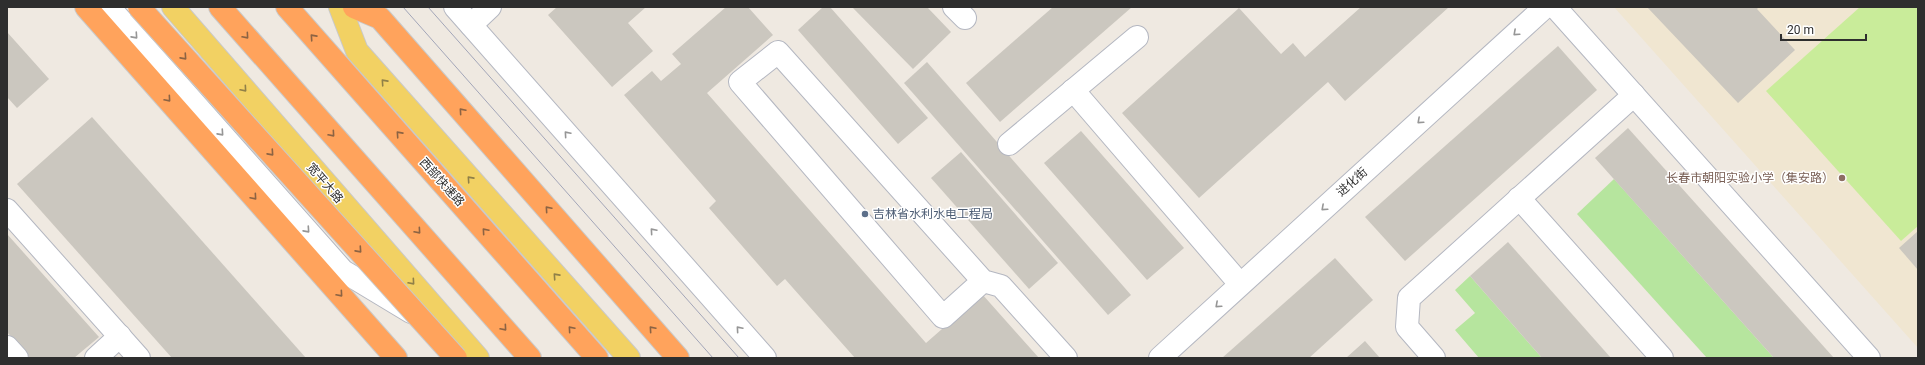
<svg xmlns="http://www.w3.org/2000/svg" width="1925" height="365" viewBox="0 0 1925 365" font-family="Roboto,'Noto Sans SC',sans-serif">
<rect width="100%" height="100%" fill="#efe9e1"/>
<!-- education -->
<path fill="#f0e6d1" d="M1614 7H1918V348Z"/>
<!-- green -->
<g fill="#b6e59e">
<path d="M1614 179 1774 358H1707L1577 214Z"/>
<path d="M1470 276 1542 358H1479L1455 330 1475 313 1455 290Z"/>
</g>
<!-- pitch -->
<path fill="#c9ec9a" d="M1860 7H1918V226L1901 241 1766 91Z"/>
<!-- building -->
<g fill="#cbc7bf">
<path d="M557 7H646L628 23 653 51 612 87 548 15Z"/>
<path d="M726 7H748L773 35 707 93 926 343 982 294 1039 358H855L785 279 777 286 709 208 716 201 624 95 652 71 661 81 681 64 672 54Z"/>
<path d="M823 7H830L928 118 898 144 798 30Z"/>
<path d="M852 7H927L951 32 913 69Z"/>
<path d="M1053 7H1132L1000 122 966 83Z"/>
<path d="M1361 7H1449L1345 101 1328 82 1199 198 1122 113 1239 8 1281 54 1293 43 1305 57Z"/>
<path d="M1647 7H1759L1757 9 1795 50 1738 103Z"/>
<path d="M7 32 49 79 17 108 7 97Z"/>
<path d="M1558 46 1597 90 1405 261 1365 217Z"/>
<path d="M927 62 1131 295 1108 315 904 83Z"/>
<path d="M92 117 306 358H172L17 184Z"/>
<path d="M1628 128 1834 358H1774L1595 158Z"/>
<path d="M1081 131 1184 248 1147 280 1044 163Z"/>
<path d="M961 152 1058 263 1029 289 931 178Z"/>
<path d="M1918 231V270L1899 248Z"/>
<path d="M7 234 99 337 74 358H30L7 332Z"/>
<path d="M1508 242 1611 358H1542L1470 276Z"/>
<path d="M1335 258 1373 300 1309 358H1222Z"/>
<path d="M1365 341 1380 358H1346Z"/>
</g>
<g fill="none" stroke-linecap="round" stroke-linejoin="round">
<!-- minor casing -->
<g stroke="#b4b7c1" stroke-width="24">
<g id="minor">
<path d="M109 7 343 271 411 312"/>
<path d="M455 7 765 358"/>
<path d="M954 7 965 18"/>
<path d="M1555 7 1869 358"/>
<path d="M471 25 490 7"/>
<path d="M1073 90 1240 284"/>
<path d="M1009 144 1137 37"/>
<path d="M1519 198 1662 358"/>
<path d="M7 210 139 358"/>
<path d="M983 281 943 317 740 82 778 52 983 281 1001 286 1066 358"/>
<path d="M7 347 17 358"/>
<path d="M96 358 120 336"/>
<path d="M1160 358 1545 7"/>
<path d="M1434 358 1407 327 1409 298 1634 95"/>
</g>
</g>
<!-- major casing -->
<g stroke="#c9c9c9" stroke-width="24">
<g id="major">
<path d="M173 7 478 358"/>
<path d="M340 7 357 51 629 358"/>
</g>
</g>
<!-- highway casing -->
<g stroke="#c9c9c9" stroke-width="24">
<g id="highway">
<path d="M86 7 396 358"/>
<path d="M220 7 530 358"/>
<path d="M287 7 597 358"/>
<path d="M354 7 380 18 678 358"/>
</g>
</g>
<!-- minor -->
<use href="#minor" stroke="#fff" stroke-width="22"/>
<!-- major -->
<use href="#major" stroke="#f2d163" stroke-width="22"/>
<!-- highway -->
<use href="#highway" stroke="#ffa35c" stroke-width="22"/>
<!-- tram -->
<g stroke="#a3a6b8" stroke-width="1">
<path d="M403 7 713 358"/>
<path d="M428 7 739 358"/>
</g>
<!-- highway-bridge casing -->
<g stroke="#c9c9c9" stroke-width="24" stroke-linecap="butt">
<path id="highway-bridge" d="M139 7 456 358"/>
</g>
<!-- highway-bridge -->
<use href="#highway-bridge" stroke="#ffa35c" stroke-width="22"/>
</g>
<!-- one-way arrows -->
<defs><path id="oneway-chevron" d="M-2-3.5L2.5 0L-2 3.5" fill="none" stroke-width="1.6" stroke-linecap="round" stroke-linejoin="round"/></defs>
<g stroke="#969696">
<use href="#oneway-chevron" transform="translate(1516 33) rotate(138)"/>
<use href="#oneway-chevron" transform="translate(135 36) rotate(48)"/>
<use href="#oneway-chevron" transform="translate(1420 121) rotate(138)"/>
<use href="#oneway-chevron" transform="translate(221 133) rotate(48)"/>
<use href="#oneway-chevron" transform="translate(567 134) rotate(-131)"/>
<use href="#oneway-chevron" transform="translate(1324 208) rotate(138)"/>
<use href="#oneway-chevron" transform="translate(307 230) rotate(48)"/>
<use href="#oneway-chevron" transform="translate(653 231) rotate(-131)"/>
<use href="#oneway-chevron" transform="translate(1218 305) rotate(138)"/>
<use href="#oneway-chevron" transform="translate(739 329) rotate(-131)"/>
</g>
<g stroke="#8c6343">
<use href="#oneway-chevron" transform="translate(246 36) rotate(49)"/>
<use href="#oneway-chevron" transform="translate(313 37) rotate(-132)"/>
<use href="#oneway-chevron" transform="translate(184 57) rotate(48)"/>
<use href="#oneway-chevron" transform="translate(168 99) rotate(49)"/>
<use href="#oneway-chevron" transform="translate(462 111) rotate(-131)"/>
<use href="#oneway-chevron" transform="translate(332 134) rotate(49)"/>
<use href="#oneway-chevron" transform="translate(399 134) rotate(-132)"/>
<use href="#oneway-chevron" transform="translate(271 153) rotate(48)"/>
<use href="#oneway-chevron" transform="translate(254 197) rotate(49)"/>
<use href="#oneway-chevron" transform="translate(548 209) rotate(-131)"/>
<use href="#oneway-chevron" transform="translate(418 231) rotate(49)"/>
<use href="#oneway-chevron" transform="translate(485 231) rotate(-131)"/>
<use href="#oneway-chevron" transform="translate(359 250) rotate(48)"/>
<use href="#oneway-chevron" transform="translate(340 294) rotate(49)"/>
<use href="#oneway-chevron" transform="translate(504 328) rotate(49)"/>
<use href="#oneway-chevron" transform="translate(571 329) rotate(-131)"/>
<use href="#oneway-chevron" transform="translate(652 329) rotate(-131)"/>
</g>
<g stroke="#908048">
<use href="#oneway-chevron" transform="translate(384 82) rotate(-132)"/>
<use href="#oneway-chevron" transform="translate(244 89) rotate(49)"/>
<use href="#oneway-chevron" transform="translate(470 179) rotate(-132)"/>
<use href="#oneway-chevron" transform="translate(556 276) rotate(-132)"/>
<use href="#oneway-chevron" transform="translate(412 282) rotate(49)"/>
</g>
<!-- markers -->
<circle fill="#8d6e63" stroke="#fff" stroke-width="1.5" cx="1842" cy="178" r="4"/>
<circle fill="#5c6f8a" stroke="#fff" stroke-width="1.5" cx="865" cy="214" r="4"/>
<g text-anchor="middle" stroke-width="3" stroke-linejoin="round" paint-order="stroke">
<!-- education labels -->
<g font-size="12" fill="#785e54" stroke="#fff" text-anchor="end">
<text x="1834" y="182">长春市朝阳实验小学（集安路）</text>
</g>
<!-- street labels -->
<g font-size="12" fill="#2e2e2e" stroke="#fff">
<text transform="translate(442 182) rotate(48)" y="4">西部快速路</text>
<text transform="translate(1352 182) rotate(-42)" y="4">进化街</text>
<text transform="translate(325 183) rotate(49)" y="4">宽平大路</text>
</g>
<!-- service labels -->
<g font-size="12" fill="#4e5e75" stroke="#fff" text-anchor="start">
<text x="873" y="218">吉林省水利水电工程局</text>
</g>
</g>
<!-- border -->
<rect width="1925" height="365" fill="none" stroke="#2e2e2e" stroke-width="16"/>
<!-- scale -->
<path d="M1781 34v6h85v-6" fill="none" stroke="#2e2e2e" stroke-width="2"/>
<text x="1787" y="34" font-size="12" fill="#2e2e2e" stroke="#ffffff" stroke-width="3" paint-order="stroke">20 m</text>
</svg>
